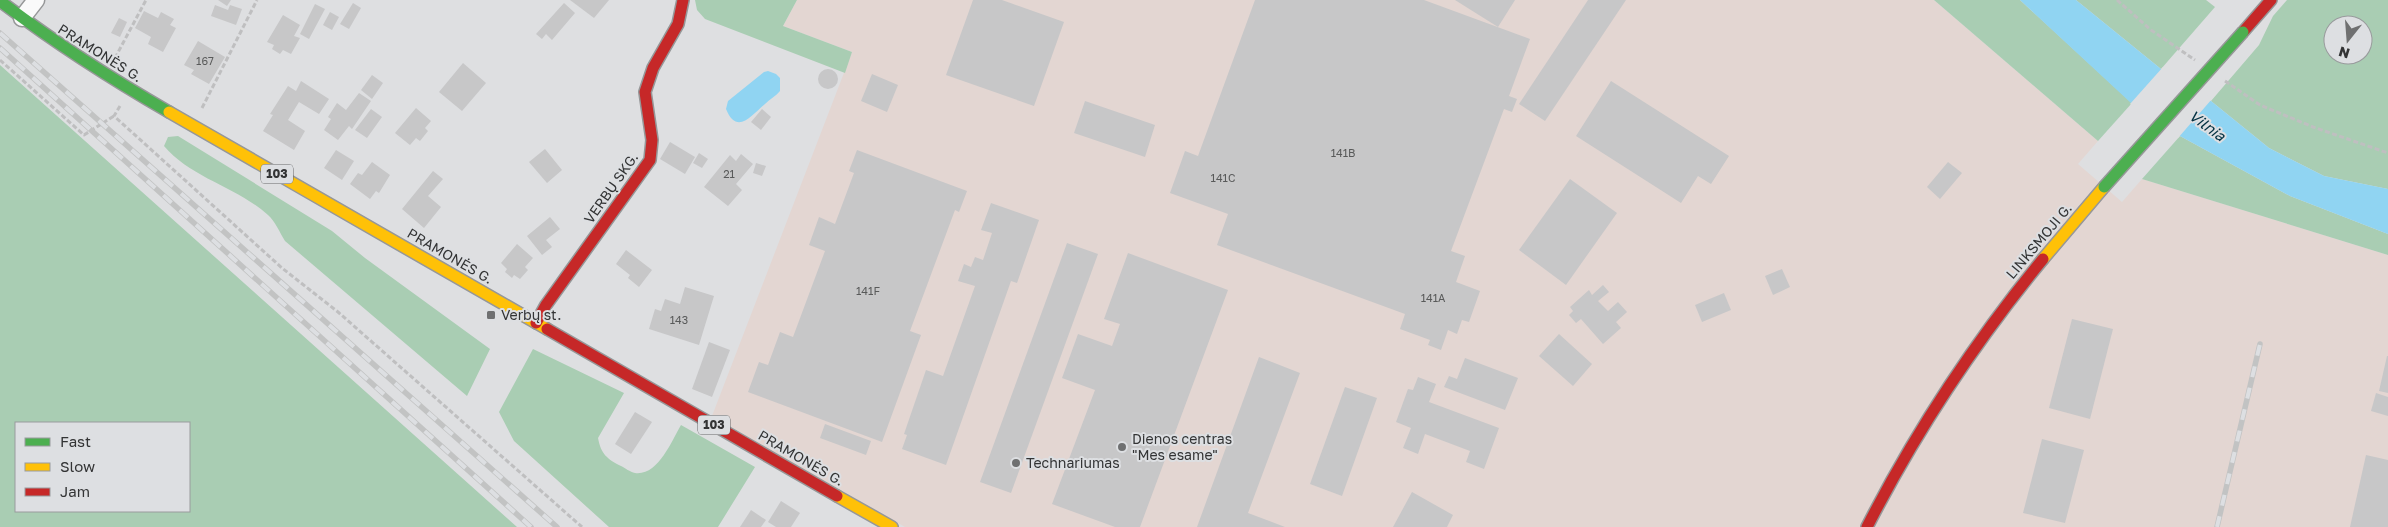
<svg xmlns="http://www.w3.org/2000/svg" width="2388" height="527" viewBox="0 0 2388 527" font-family="'Golos Text',sans-serif">
<rect width="100%" height="100%" fill="#dedfe1"/>
<!-- industrial -->
<path fill="#e3d6d2" d="M797 0H1934L2098 141 2078 164 2122 202 2142 179 2388 255V527H905L712 416 852 52 783 26Z"/>
<!-- green -->
<g fill="#a9cdb3" fill-rule="evenodd">
<path d="M695 0H797L783 26 852 52 845 73 705 19 697 10Z"/>
<path d="M1934 0H2020L2132 103 2098 141Z"/>
<path d="M2076 0H2206L2215 7 2161 69Z"/>
<path d="M2287 0H2388V189L2324 176 2269 148 2211 101 2259 45 2273 16ZM2333 25H2363V55H2333Z"/>
<path d="M0 65 517 527H0ZM16 423H189V511H16Z"/>
<path d="M178 136 332 231 365 258 490 349 467 396 285 241C280 233 275 221 268 215 237 187 191 178 164 146L168 137Z"/>
<path d="M2180 136 2290 196 2388 234V255L2142 179Z"/>
<path d="M533 349 624 393 598 438C601 454 607 459 621 466 625 468 630 472 635 473 658 476 671 442 681 425L755 467 718 527H609L514 441 499 412Z"/>
</g>
<!-- water -->
<g fill="#90d4f2">
<path d="M2020 0H2076L2161 69 2211 101 2269 148 2324 176 2388 189V234L2290 196 2180 136 2131 103Z"/>
<path d="M768 71 776 74 780 78V91C776 96 770 99 765 104 752 115 737 136 726 109L728 101 764 72Z"/>
</g>
<!-- pier -->
<path fill="#dedfe1" d="M2163 67 2212 99 2178 138 2130 104Z"/>
<!-- building -->
<g fill="#c7c7c8">
<path d="M218 0H231L227 6Z"/>
<path d="M570 0H609L594 18Z"/>
<path d="M973 0H1002L1064 22 1034 106 946 75Z"/>
<path d="M1255 0H1424L1530 39 1509 96 1517 99 1512 112 1504 109 1451 251 1465 256 1456 282 1480 291 1469 322 1462 320 1457 334 1448 330 1441 350 1428 345 1430 340 1400 329 1405 314 1217 245 1228 214 1170 193 1185 151 1198 156Z"/>
<path d="M1455 0H1515L1498 27Z"/>
<path d="M1588 0H1626L1545 121 1519 104Z"/>
<path d="M353 3 361 8 349 29 340 24Z"/>
<path d="M564 3 575 13 552 40 546 34 542 39 536 34Z"/>
<path d="M315 4 325 9 309 39 300 34Z"/>
<path d="M215 5 228 10 230 5 242 9 236 25 211 16Z"/>
<path d="M144 11 158 18 161 12 174 19 170 25 176 28 163 52 148 44 151 37 135 28Z"/>
<path d="M330 12 339 17 332 30 323 25Z"/>
<path d="M283 15 300 25 294 36 300 38 291 54 283 50 280 54 272 49 274 45 267 42Z"/>
<path d="M119 18 127 22 120 37 111 33Z"/>
<path d="M198 41 225 57 209 84 191 74 194 70 184 65Z"/>
<path d="M463 63 486 83 462 111 439 92Z"/>
<circle cx="828" cy="79" r="10"/>
<path d="M872 74 898 85 887 112 861 101Z"/>
<path d="M372 75 383 83 372 99 361 90Z"/>
<path d="M301 81 329 99 319 114 299 102 288 120 305 131 294 150 263 131 273 115 270 114 288 86 296 91Z"/>
<path d="M1611 81 1729 156 1711 184 1698 176 1681 203 1576 136Z"/>
<path d="M359 93 371 101 352 129 349 126 338 140 324 130 331 119 328 117 337 103 346 110Z"/>
<path d="M1085 101 1155 125 1145 157 1074 133Z"/>
<path d="M416 108 431 121 425 128 428 131 420 141 416 138 410 145 395 133Z"/>
<path d="M371 109 382 117 367 138 355 130Z"/>
<path d="M762 109 771 117 761 130 751 122Z"/>
<path d="M670 142 695 157 685 174 660 159Z"/>
<path d="M545 149 562 170 547 183 529 162Z"/>
<path d="M336 150 354 161 342 180 324 168Z"/>
<path d="M857 150 967 191 959 212 955 210 910 331 921 335 882 442 748 392 759 362 768 365 780 332 793 337 825 251 809 245 819 217 835 224 854 173 849 171Z"/>
<path d="M699 153 708 159 702 168 693 163Z"/>
<path d="M741 154 753 164 736 184 742 190 728 206 704 187 730 155 736 161Z"/>
<path d="M372 162 390 175 379 193 376 191 370 199 350 184 358 173 362 175Z"/>
<path d="M1948 162 1962 173 1940 199 1927 187Z"/>
<path d="M756 163 766 166 762 176 753 173Z"/>
<path d="M433 171 443 179 428 196 441 207 424 228 402 209Z"/>
<path d="M1570 179 1617 213 1566 285 1519 250Z"/>
<path d="M991 203 1039 220 1017 283 1011 281 946 465 902 449 907 435 904 434 926 370 943 376 975 286 958 281 964 264 971 267 975 257 983 260 992 233 981 230Z"/>
<path d="M550 217 560 229 546 240 552 247 542 255 527 236Z"/>
<path d="M1067 243 1098 254 1011 493 980 482Z"/>
<path d="M517 244 533 258 525 267 528 270 520 279 514 275 512 278 505 272 507 269 501 263Z"/>
<path d="M626 250 652 270 639 287 628 278 630 275 616 264Z"/>
<path d="M1128 253 1228 290 1140 527H1115L1052 504 1095 390 1062 378 1078 334 1112 346 1120 324 1104 319Z"/>
<path d="M1782 269 1790 287 1773 295 1765 276Z"/>
<path d="M1603 285 1609 292 1598 301 1608 311 1618 302 1627 312 1616 322 1621 328 1603 344 1581 319 1576 323 1569 315 1573 311 1570 307 1589 290 1592 295Z"/>
<path d="M685 287 714 296 699 345 649 329 655 309 661 311 665 299 680 304Z"/>
<path d="M1724 293 1731 310 1702 322 1695 305Z"/>
<path d="M2072 319 2113 329 2090 419 2049 408Z"/>
<path d="M1559 334 1592 364 1573 386 1539 356Z"/>
<path d="M709 342 730 350 712 397 692 389Z"/>
<path d="M2387 356H2388V393L2379 391Z"/>
<path d="M1259 357 1300 373 1248 513 1285 527H1197Z"/>
<path d="M1465 358 1518 378 1505 410 1444 387 1449 376 1457 379Z"/>
<path d="M1418 377 1436 384 1429 402 1499 428 1484 469 1466 462 1470 451 1425 434 1418 454 1403 448 1411 428 1396 422 1408 389 1413 390Z"/>
<path d="M1345 387 1377 398 1342 496 1310 484Z"/>
<path d="M2376 393 2388 397V416L2371 411Z"/>
<path d="M635 412 652 422 631 454 615 444Z"/>
<path d="M825 424 871 441 866 455 820 438Z"/>
<path d="M2042 439 2084 450 2065 523 2023 513Z"/>
<path d="M2366 455 2388 460V527H2350Z"/>
<path d="M1412 492 1453 515 1447 527H1393Z"/>
<path d="M781 501 800 513 791 527H776L768 522Z"/>
<path d="M751 510 766 520 761 527H740Z"/>
</g>
<g fill="none" stroke-linecap="round" stroke-linejoin="round">
<!-- street casing -->
<g stroke="#969798" stroke-width="19">
<path id="street" d="M22 18 36 0"/>
</g>
<!-- fast casing -->
<g stroke="#969798" stroke-width="14">
<path id="fast" d="M0 1C54 42 110 78 169 112"/>
</g>
<!-- slow casing -->
<g stroke="#969798" stroke-width="14">
<g id="slow">
<path d="M169 112 547 329"/>
<path d="M2043 259 2104 187"/>
<path d="M837 496 892 527"/>
</g>
</g>
<!-- jam casing -->
<g stroke="#969798" stroke-width="14">
<g id="jam">
<path d="M2243 32 2271 0"/>
<path d="M536 323 546 305 650 160 652 140 645 92 653 68 678 24 683 0"/>
<path d="M547 329 837 496"/>
<path d="M1867 527C1916 431 1975 342 2043 259"/>
</g>
</g>
<!-- path -->
<g stroke="#bfbfc0" stroke-width="3" stroke-dasharray="5 2.5" stroke-linecap="butt">
<path d="M2117 0 2151 30 2195 60"/>
<path d="M115 58 146 0"/>
<path d="M0 60 84 135 114 116"/>
<path d="M2225 81 2260 105 2313 127 2388 153"/>
<path d="M120 106 114 116 282 268 338 312 582 527"/>
<path d="M202 108 257 0"/>
</g>
<!-- street -->
<use href="#street" stroke="#fafafa" stroke-width="16"/>
<!-- fast -->
<use href="#fast" stroke="#4caf50" stroke-width="11"/>
<!-- slow -->
<use href="#slow" stroke="#ffc107" stroke-width="11"/>
<!-- jam -->
<use href="#jam" stroke="#c62828" stroke-width="11"/>
<!-- rail casing -->
<g stroke="#c2c3c3" stroke-width="5.5">
<g id="rail">
<path d="M0 33 557 527"/>
<path d="M0 48 531 527"/>
<path d="M2217 527 2260 344"/>
</g>
</g>
<!-- rail -->
<use href="#rail" stroke="#dddfe2" stroke-width="4" stroke-dasharray="11" stroke-linecap="butt"/>
<!-- fast-bridge casing -->
<g stroke="#969798" stroke-width="14" stroke-linecap="butt">
<path id="fast-bridge" d="M2104 187 2243 32"/>
</g>
<!-- fast-bridge -->
<use href="#fast-bridge" stroke="#4caf50" stroke-width="11"/>
</g>
<!-- markers -->
<g fill="#6f7071" stroke="#dddfe2" stroke-width="2">
<rect x="486" y="310" width="10" height="10" rx="2.5"/>
<circle cx="1122" cy="447" r="5"/>
<circle cx="1016" cy="463" r="5"/>
</g>
<g text-anchor="middle" stroke-width="4" stroke-linejoin="round" paint-order="stroke">
<!-- number labels -->
<g font-size="11" fill="#595a5a">
<text x="205" y="65">167</text>
<text x="1343" y="157">141B</text>
<text x="729" y="178">21</text>
<text x="1223" y="182">141C</text>
<text x="868" y="295">141F</text>
<text x="1433" y="302">141A</text>
<text x="679" y="324">143</text>
</g>
<!-- shield labels -->
<g fill="#dddfe2" stroke="#666769" stroke-width="1">
<rect x="261" y="164.5" width="32" height="19" rx="4"/>
<rect x="698" y="415.5" width="32" height="19" rx="4"/>
</g>
<g font-size="12" font-weight="bold" fill="#333435">
<text x="277" y="178">103</text>
<text x="714" y="429">103</text>
</g>
<!-- street labels -->
<g font-size="14" fill="#333435" stroke="#dddfe2">
<text transform="translate(100 53) rotate(32)" y="5">PRAMONĖS G.</text>
<text transform="translate(611 188) rotate(-55)" y="5">VERBŲ SKG.</text>
<text transform="translate(2039 241) rotate(-50)" y="5">LINKSMOJI G.</text>
<text transform="translate(450 256) rotate(30)" y="5">PRAMONĖS G.</text>
<text transform="translate(801 458) rotate(30)" y="5">PRAMONĖS G.</text>
</g>
<!-- poi labels -->
<g font-size="14" fill="#333435" stroke="#dddfe2" text-anchor="start">
<text x="501" y="320">Verbų st.</text>
<text x="1132" y="444">Dienos centras<tspan x="1132" dy="16">"Mes esame"</tspan></text>
<text x="1026" y="468">Technariumas</text>
</g>
<!-- water labels -->
<g font-size="15" font-style="italic" fill="#033142" stroke="#dddfe2">
<text transform="translate(2207 126) rotate(36)" y="5">Vilnia</text>
</g>
</g>
<!-- legend -->
<rect x="15" y="422" width="175" height="90" fill="#dddfe2" stroke="#999b9d"/>
<rect x="25" y="438" width="25" height="8" fill="#4caf50" stroke="#999b9d"/>
<text x="60" y="447" font-size="15" fill="#333435">Fast</text>
<rect x="25" y="463" width="25" height="8" fill="#ffc107" stroke="#999b9d"/>
<text x="60" y="472" font-size="15" fill="#333435">Slow</text>
<rect x="25" y="488" width="25" height="8" fill="#c62828" stroke="#999b9d"/>
<text x="60" y="497" font-size="15" fill="#333435">Jam</text>
<!-- north arrow -->
<g transform="translate(2348 40) rotate(197)"><circle r="24" fill="#dddfe2" stroke="#999b9d"/>
<path d="M0-4L9 19L0 12L-9 19Z" fill="#6f7071"/>
<text y="-8" font-size="14" font-weight="bold" text-anchor="middle" fill="#333435">N</text>
</g>
</svg>
